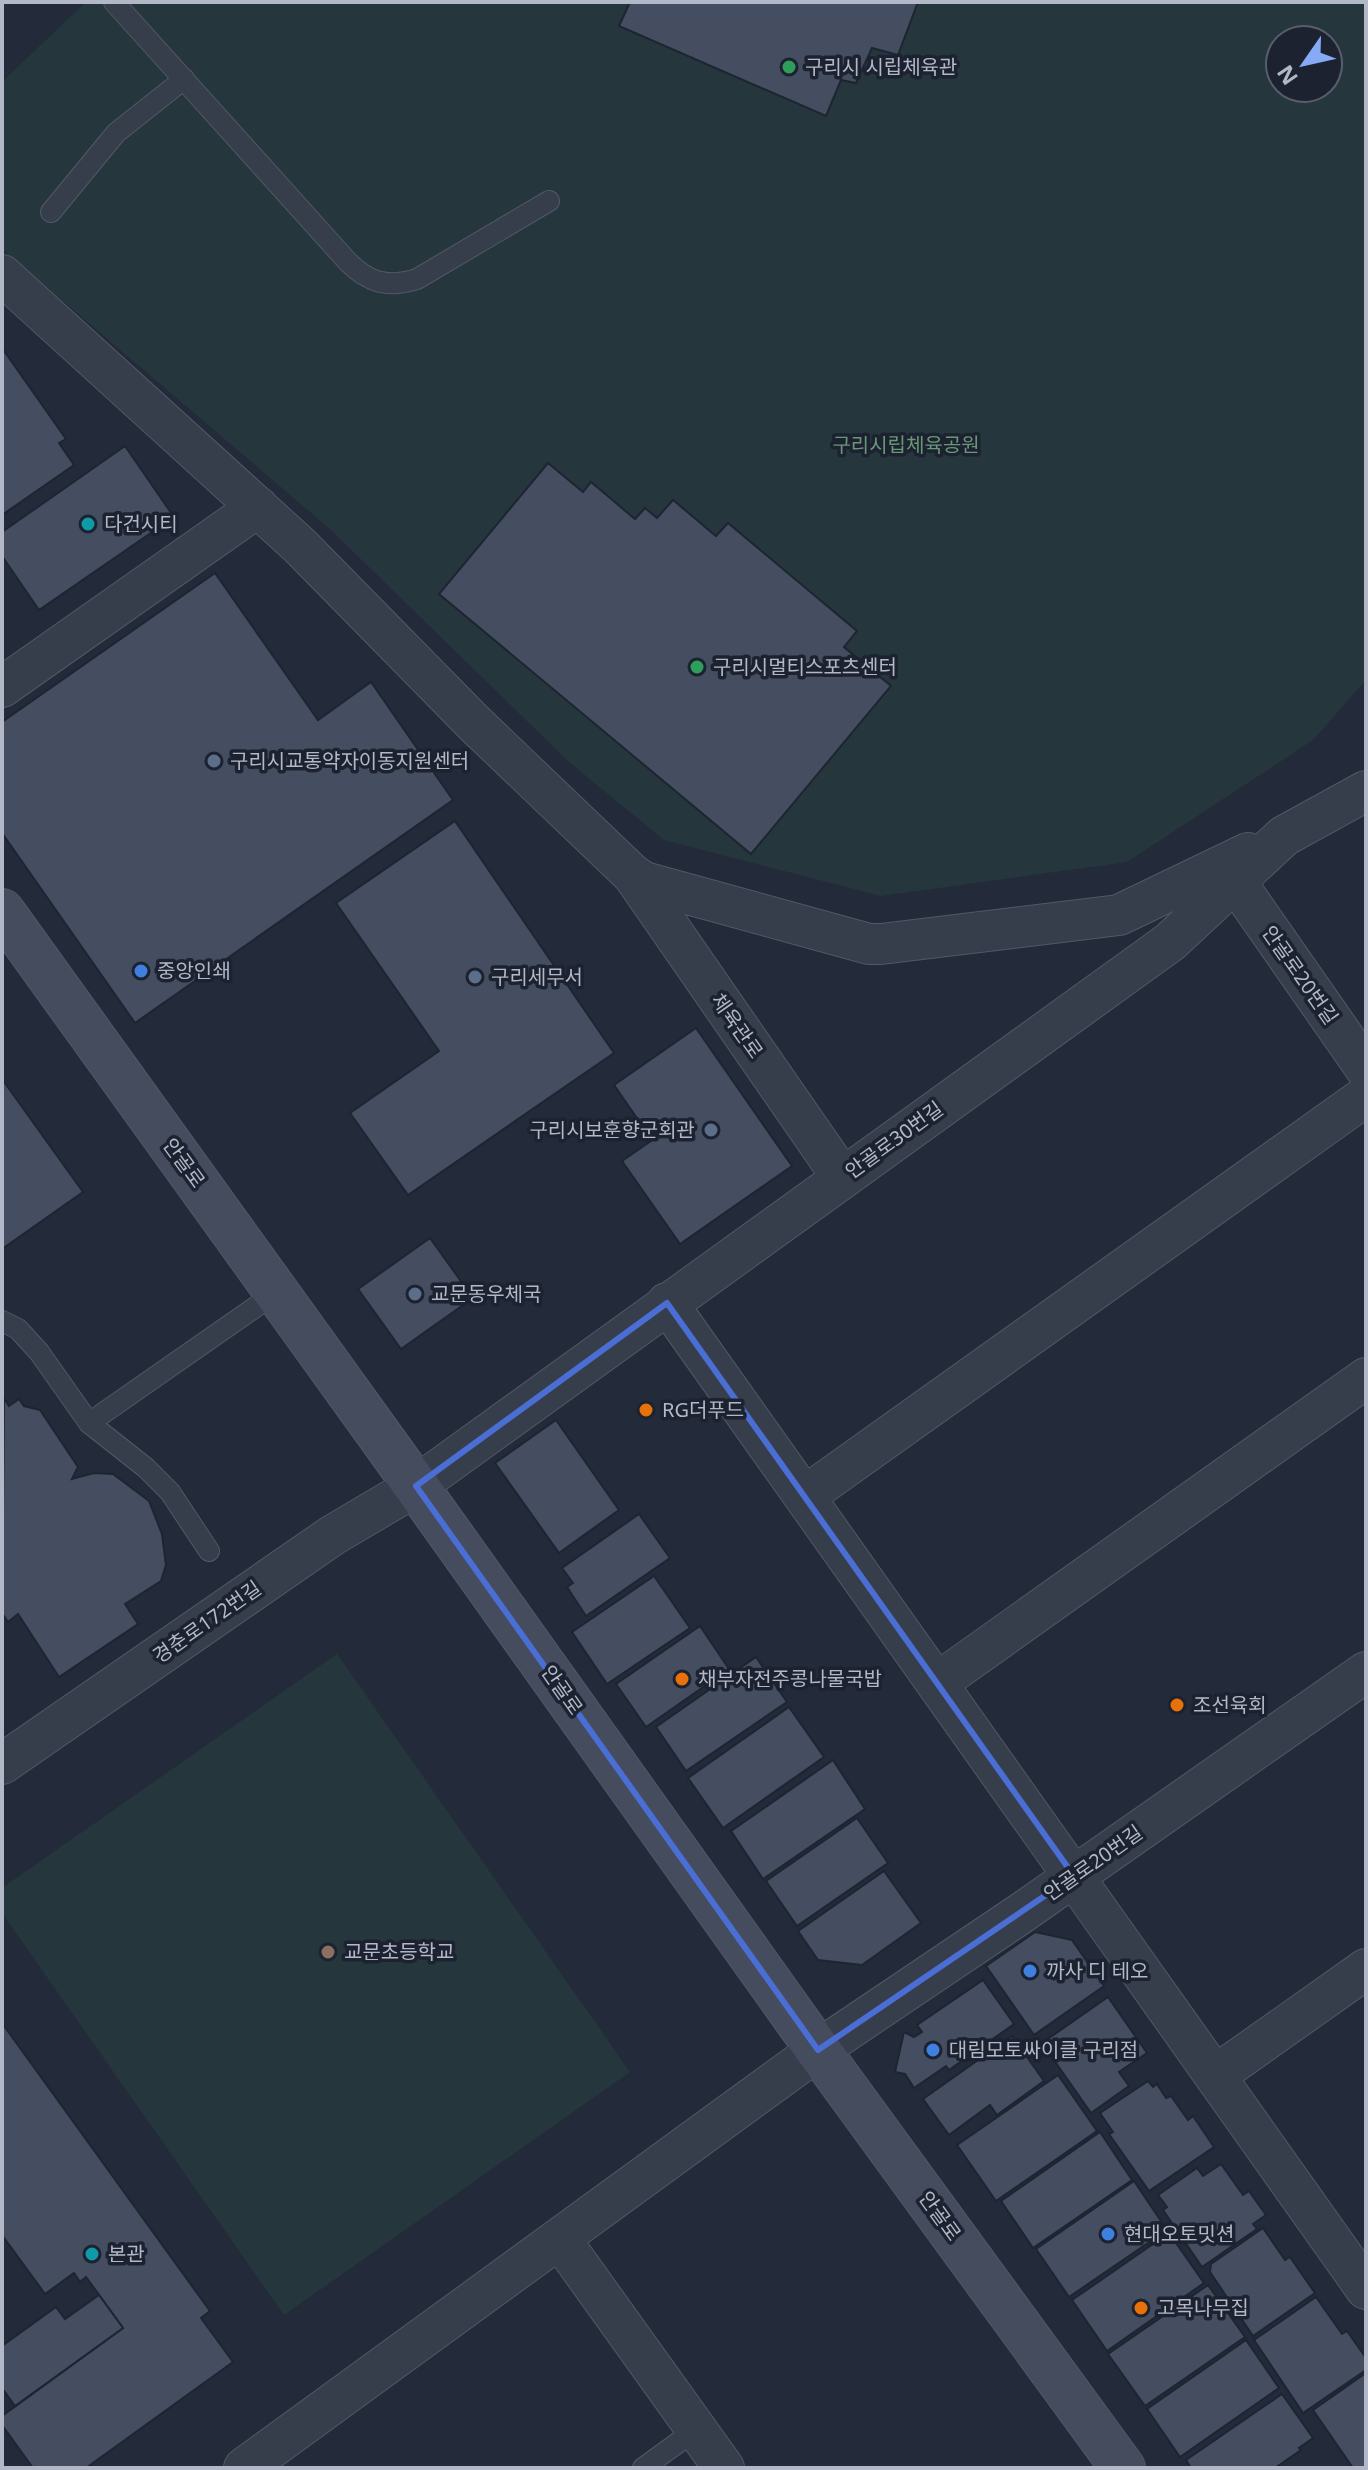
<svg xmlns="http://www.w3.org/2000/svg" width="1368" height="2470" viewBox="0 0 1368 2470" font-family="'Noto Sans','Noto Sans KR',sans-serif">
<rect width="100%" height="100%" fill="#232b3b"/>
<!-- green -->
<g fill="#25373c" fill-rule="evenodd">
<path d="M86 2H1366V680L1313 740 1127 862 881 896 664 840 569 762 330 529 2 249V82ZM1280 40H1328V88H1280Z"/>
<path d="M337 1654 630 2072 284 2315 2 1913V1888Z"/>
</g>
<!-- building -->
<g fill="#444e60" stroke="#1e2432" stroke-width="2">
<path d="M630 2H918L898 55 872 48 856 83 841 80 826 116 619 26Z"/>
<path d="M2 348 66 439 59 443 74 465 2 515Z"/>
<path d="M125 446 174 517 39 610 2 556V532Z"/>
<path d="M548 463 583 492 591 482 635 519 645 508 657 518 673 500 716 536 728 523 857 631 844 647 891 686 751 854 439 594Z"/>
<path d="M215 573 318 720 371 682 453 800 135 1023 2 833V722Z"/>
<path d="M455 821 614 1053 408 1195 350 1113 439 1051 336 903Z"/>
<path d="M696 1028 792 1166 680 1244 622 1161 658 1136 647 1120 641 1124 614 1085Z"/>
<path d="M2 1079 83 1192 2 1249Z"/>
<path d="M430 1238 473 1298 401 1349 358 1289Z"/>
<path d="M4 1398 9 1406 19 1399 24 1406 40 1410 78 1467 72 1479 94 1473 113 1474 149 1501 162 1534 166 1565 161 1581 125 1604 138 1624 59 1677 18 1614 8 1622 2 1613Z"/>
<path d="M556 1420 619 1510 559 1553 495 1463Z"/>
<path d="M639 1514 670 1558 586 1616 567 1587 573 1583 562 1568Z"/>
<path d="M654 1576 690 1628 607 1684 572 1632Z"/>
<path d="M700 1626 729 1669 646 1727 616 1684Z"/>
<path d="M756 1657 787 1702 686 1771 656 1727Z"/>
<path d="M789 1707 824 1757 723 1828 688 1778Z"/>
<path d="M833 1760 865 1809 763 1879 731 1831Z"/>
<path d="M857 1818 888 1863 797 1926 766 1881Z"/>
<path d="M884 1871 921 1923 862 1965 818 1960 798 1931Z"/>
<path d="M1035 1932 1072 1940 1104 1986 1034 2035 986 1966Z"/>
<path d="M983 1980 1014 2024 949 2070 946 2066 914 2088 905 2074 895 2072 904 2032 914 2037 922 2032 917 2025Z"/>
<path d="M1108 1997 1147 2053 1119 2072 1129 2086 1091 2113 1042 2043Z"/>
<path d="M2 2023 210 2311 201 2318 233 2362 86 2468H33L2 2425V2416L123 2328 86 2277 80 2282 74 2273 45 2294 2 2235Z"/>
<path d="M1012 2036 1044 2081 997 2115 990 2105 949 2135 923 2099Z"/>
<path d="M1058 2075 1097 2131 996 2201 957 2145Z"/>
<path d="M1148 2081 1153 2087 1157 2084 1166 2098 1171 2096 1188 2120 1193 2116 1214 2147 1149 2191 1109 2134 1113 2132 1100 2113Z"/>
<path d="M1100 2132 1132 2180 1033 2248 1001 2201Z"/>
<path d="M1221 2164 1243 2195 1249 2191 1266 2215 1253 2224 1257 2229 1202 2267 1163 2210 1167 2207 1158 2195 1197 2168 1203 2176Z"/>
<path d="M1134 2181 1167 2230 1069 2297 1036 2249Z"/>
<path d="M1263 2228 1285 2260 1290 2257 1315 2293 1253 2336 1210 2272 1211 2264Z"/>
<path d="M1169 2233 1204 2283 1107 2351 1072 2300Z"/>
<path d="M1208 2285 1245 2337 1145 2406 1108 2354Z"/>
<path d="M99 2295 123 2328 15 2406 2 2388V2346L56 2307 65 2319Z"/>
<path d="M1316 2297 1342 2334 1347 2331 1366 2358V2370L1303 2413 1254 2340Z"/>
<path d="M1246 2340 1279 2388 1180 2457 1147 2409Z"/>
<path d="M1366 2373V2468H1353L1313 2410Z"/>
<path d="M1282 2394 1313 2438 1299 2448 1301 2450 1275 2468H1191L1186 2460Z"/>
</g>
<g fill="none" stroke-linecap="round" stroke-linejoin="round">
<!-- lane casing -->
<g stroke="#525866" stroke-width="22">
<g id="lane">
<path d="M114 2 348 262C369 283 388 288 417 279L549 201"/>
<path d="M51 212 116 133 184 79"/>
<path d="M2 1321 18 1329 39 1352 89 1423 146 1468 170 1492 209 1551"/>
<path d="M89 1423 277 1292"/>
<path d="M643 2468 697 2429"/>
</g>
</g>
<!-- street casing -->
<g stroke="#525866" stroke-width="42">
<g id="street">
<path d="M2 275 300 546 474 723 633 875 644 882 869 944H881L1119 915 1248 853"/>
<path d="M2 687 258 507"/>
<path d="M633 875 842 1177"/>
<path d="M1235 881 1366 1069"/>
<path d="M667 1303 1366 2289"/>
<path d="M805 1496 1366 1096"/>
<path d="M937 1683 1366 1378"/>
<path d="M2 1764 333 1535 416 1486 1170 942 1284 836 1366 791"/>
<path d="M1216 2075 1366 1969"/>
<path d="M560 2239 724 2468"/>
<path d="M244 2468 818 2050 1020 1914 1366 1672"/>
</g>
</g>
<!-- secondary casing -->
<g stroke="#525866" stroke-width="46">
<path id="secondary" d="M2 911 416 1486 818 2050 1123 2468"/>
</g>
<!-- lane -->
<use href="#lane" stroke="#363d4b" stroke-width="20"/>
<!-- street -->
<use href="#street" stroke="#363d4b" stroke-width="40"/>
<!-- secondary -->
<use href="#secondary" stroke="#444c5e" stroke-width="44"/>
</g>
<!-- marked area -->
<path fill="none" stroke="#4a6ed3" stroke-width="6" stroke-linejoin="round" d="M667 1303 1074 1876 818 2050 416 1486Z"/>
<!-- markers -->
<g fill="#2e9e5b" stroke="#1c2230" stroke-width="3">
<circle cx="789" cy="67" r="8"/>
<circle cx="697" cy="667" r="8"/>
</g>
<g fill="#0f9aa8" stroke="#1c2230" stroke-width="3">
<circle cx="88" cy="524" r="8"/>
<circle cx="92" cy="2254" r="8"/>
</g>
<g fill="#5c6f8a" stroke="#1c2230" stroke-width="3">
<circle cx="214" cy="761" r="8"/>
<circle cx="475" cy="977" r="8"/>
<circle cx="711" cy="1130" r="8"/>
<circle cx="415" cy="1294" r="8"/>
</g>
<g fill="#3f7fe0" stroke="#1c2230" stroke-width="3">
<circle cx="141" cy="971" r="8"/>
<circle cx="1030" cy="1971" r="8"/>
<circle cx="933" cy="2050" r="8"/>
<circle cx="1108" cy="2234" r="8"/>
</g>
<g fill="#e8710a" stroke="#1c2230" stroke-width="3">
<circle cx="646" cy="1410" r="8"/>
<circle cx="682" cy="1679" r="8"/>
<circle cx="1177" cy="1705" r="8"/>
<circle cx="1141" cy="2308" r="8"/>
</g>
<circle fill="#8d6e63" stroke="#1c2230" stroke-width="3" cx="328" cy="1952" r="8"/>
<g text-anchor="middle" stroke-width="7" stroke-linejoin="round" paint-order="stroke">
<!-- poi labels -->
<g font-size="20" fill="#b2b8c7" stroke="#1c2230" text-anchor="start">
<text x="805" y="74">구리시 시립체육관</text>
<text x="104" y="531">다건시티</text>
<text x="713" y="674">구리시멀티스포츠센터</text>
<text x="230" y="768">구리시교통약자이동지원센터</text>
<text x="157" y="978">중앙인쇄</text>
<text x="491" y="984">구리세무서</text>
<text x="695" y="1137" text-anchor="end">구리시보훈향군회관</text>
<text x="431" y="1301">교문동우체국</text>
<text x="662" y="1417">RG더푸드</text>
<text x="698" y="1686">채부자전주콩나물국밥</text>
<text x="1193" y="1712">조선육회</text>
<text x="344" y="1959">교문초등학교</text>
<text x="1046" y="1978">까사 디 테오</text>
<text x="949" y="2057">대림모토싸이클 구리점</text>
<text x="1124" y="2241">현대오토밋션</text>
<text x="108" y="2261">본관</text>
<text x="1157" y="2315">고목나무집</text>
</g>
<!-- park labels -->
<g font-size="20" fill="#699777" stroke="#1c2230">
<text x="906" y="452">구리시립체육공원</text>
</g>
<!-- street labels -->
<g font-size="20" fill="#b2b8c7" stroke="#1c2230">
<text transform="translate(1300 975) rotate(55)" y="7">안골로20번길</text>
<text transform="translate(737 1026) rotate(55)" y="7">체육관로</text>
<text transform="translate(894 1140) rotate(-36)" y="7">안골로30번길</text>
<text transform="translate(184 1163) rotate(54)" y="7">안골로</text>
<text transform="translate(207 1622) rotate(-35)" y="7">경춘로172번길</text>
<text transform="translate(562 1690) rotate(55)" y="7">안골로</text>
<text transform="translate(1093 1863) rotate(-35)" y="7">안골로20번길</text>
<text transform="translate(940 2216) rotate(54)" y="7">안골로</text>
</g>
</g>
<!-- border -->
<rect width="1368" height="2470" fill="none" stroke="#b2b8c7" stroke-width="8"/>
<!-- north arrow -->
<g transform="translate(1304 64) rotate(236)"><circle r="38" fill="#1c2230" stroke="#585e6c" stroke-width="2"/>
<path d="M0-6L14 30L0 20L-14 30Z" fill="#87aaf6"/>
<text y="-12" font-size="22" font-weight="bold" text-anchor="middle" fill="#b2b8c7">N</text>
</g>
</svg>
